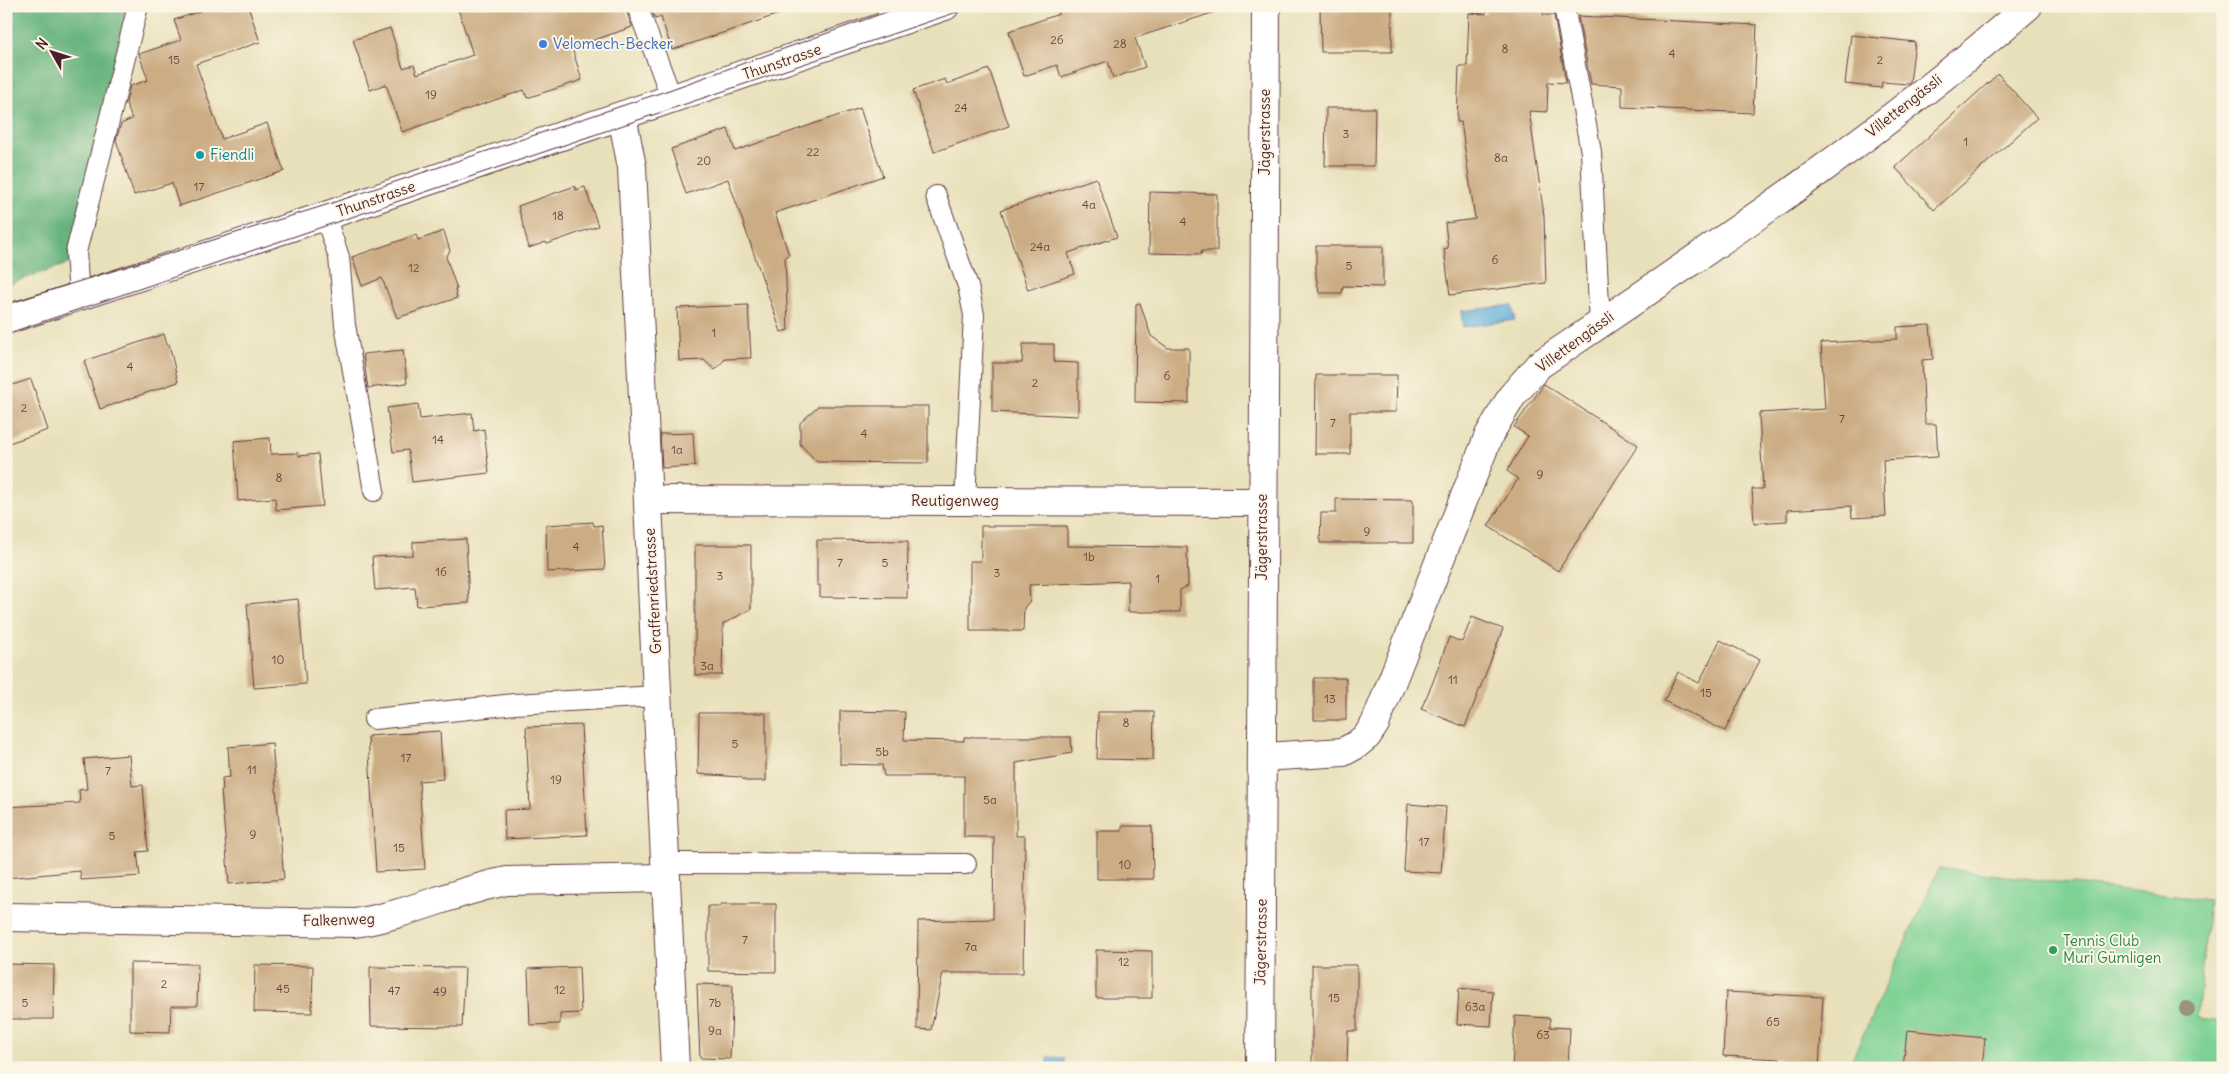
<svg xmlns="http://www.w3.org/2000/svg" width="2229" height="1074" viewBox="0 0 2229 1074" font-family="Delius,sans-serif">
<rect width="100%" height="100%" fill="#fcf5e5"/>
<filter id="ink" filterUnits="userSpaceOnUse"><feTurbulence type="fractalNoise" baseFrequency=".02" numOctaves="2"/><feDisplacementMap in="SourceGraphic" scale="10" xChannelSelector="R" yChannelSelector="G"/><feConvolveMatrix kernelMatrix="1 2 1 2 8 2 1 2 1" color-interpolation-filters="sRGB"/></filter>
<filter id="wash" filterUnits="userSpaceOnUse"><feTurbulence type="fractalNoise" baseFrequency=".0096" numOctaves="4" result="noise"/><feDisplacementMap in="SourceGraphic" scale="20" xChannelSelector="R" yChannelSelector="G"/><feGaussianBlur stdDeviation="1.12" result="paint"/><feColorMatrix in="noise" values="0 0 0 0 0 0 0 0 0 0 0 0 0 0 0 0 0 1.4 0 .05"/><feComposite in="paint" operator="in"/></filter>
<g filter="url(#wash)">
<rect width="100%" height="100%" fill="#e8e0ba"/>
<!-- green -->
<path fill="#7dd194" stroke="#647860" d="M1939 868 2209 900 2197 1018 2223 1021V1068H1848Z"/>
<!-- forest -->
<path fill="#66b37e" stroke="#586954" d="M6 6H133L70 263 6 285Z"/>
<!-- water -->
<g fill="#61b0db" stroke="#566883">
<path d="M1512 305 1515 320 1463 327 1461 311Z"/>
<path d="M1048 1057 1064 1058V1068H1048Z"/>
</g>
<g id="blocks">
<!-- building -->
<g fill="#cbac83">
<path d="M215 6H248L260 42 196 64 222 139 267 123 284 171 179 206 172 183 134 195 116 140 121 124 132 119 126 103 130 86 148 80 139 54 181 40 174 20Z"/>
<path d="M457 6H625L632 27 572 48 582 80 527 98 524 90 402 132 386 84 370 90 353 40 390 28 403 68 414 65 417 74 473 55Z"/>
<path d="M650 6H784L785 12 672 50 661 17 655 19Z"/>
<path d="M1057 6H1214L1215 12 1135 38 1145 67 1113 78 1108 61 1061 77 1057 65 1024 76 1009 31 1059 14Z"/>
<path d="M1320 6H1392V52H1321Z"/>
<path d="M1486 6H1544L1543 15H1554L1566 83 1548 82 1547 112 1529 111 1544 216 1546 283 1450 295 1444 249 1448 248 1445 223 1475 219 1461 122H1457L1459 66H1467L1469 13 1486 14Z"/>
<path d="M1578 16 1757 25 1753 113 1622 107V86L1591 84Z"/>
<path d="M1851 35 1915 42 1910 83 1908 84 1882 82 1881 88 1845 84Z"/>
<path d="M989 69 1009 126 934 152 913 90 945 79 947 84Z"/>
<path d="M1998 74 2037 118 1934 210 1895 167Z"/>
<path d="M860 108 883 176 775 213 789 255 785 257 788 330 781 332 728 179 686 194 671 149 728 129 735 151Z"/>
<path d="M1326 108H1375L1374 166H1325Z"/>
<path d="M1096 178 1117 237 1068 253 1075 274 1028 290 1001 210Z"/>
<path d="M575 186 576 190 585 187 598 226 547 244 546 242 529 248 518 206Z"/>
<path d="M1150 192 1217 194V251H1202L1201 254 1149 253Z"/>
<path d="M444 231 450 251 446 257 457 289H455L457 298 397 318 382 278 362 286 352 257 416 235 418 240Z"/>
<path d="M1316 246H1383V287L1343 286 1342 293H1319L1316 275Z"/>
<path d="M1140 303 1151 336 1168 348H1189V403L1135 402 1136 304Z"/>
<path d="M748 305 751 358 725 359 715 370 704 360 679 361 677 308Z"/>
<path d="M1930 325 1933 359 1922 360 1925 424H1936L1938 457 1883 460 1886 516 1852 518 1851 506 1787 510V521L1754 523 1752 489H1763L1759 413 1825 409 1821 343 1897 339V327Z"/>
<path d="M164 334 167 345 169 344 178 382 100 409 84 361Z"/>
<path d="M1023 344H1054V362L1078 363V416L992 412V363H1022Z"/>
<path d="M403 350 407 383 368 388 363 354Z"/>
<path d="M1316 375H1397L1396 412H1350V454H1315Z"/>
<path d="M31 379 48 430 6 444V387Z"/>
<path d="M1544 384 1638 445 1558 571 1488 526 1518 479 1507 471 1528 436 1514 427Z"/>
<path d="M418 404 420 419 472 413 474 431 484 429 489 473 412 482 408 450 393 452 387 408Z"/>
<path d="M818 406H928V463L817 462 800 444V423Z"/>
<path d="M693 433 695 466 662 468 660 434Z"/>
<path d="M270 438 271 454 298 453 299 456 318 454 323 506 276 510 275 498 238 501 234 441Z"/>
<path d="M1336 499 1413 500V543H1320L1321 513H1336Z"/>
<path d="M593 522 594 526 602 525 605 569 547 572 546 525Z"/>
<path d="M981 526H1067V546L1187 547 1188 586 1180 590V612H1128V581L1029 585 1030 601 1024 608 1023 631H970V561H981Z"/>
<path d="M466 539 469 603 417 606 415 587 375 590 372 557 413 555V542Z"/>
<path d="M817 540 908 541 907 598 820 597V585H817Z"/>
<path d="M695 545H751V609L723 624 722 675H695Z"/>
<path d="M298 599 306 684 254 688 247 604Z"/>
<path d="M1472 617 1503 629 1465 727 1421 709 1433 682 1449 637 1462 642Z"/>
<path d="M1720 640 1760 660 1725 731 1664 701 1678 672 1699 683Z"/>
<rect x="1314" y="678" width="32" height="42"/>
<path d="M840 711 905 712 904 740 964 741V737H1071L1072 753 1016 763V836H1025L1023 973H943L931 1030 917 1029 918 921 993 919 994 837H964V776H884L882 765 840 764Z"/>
<path d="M1098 712H1154L1153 760 1097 759Z"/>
<path d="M699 713H766V781H746L740 777 698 774Z"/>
<path d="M581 725 587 835 505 839 504 810 530 809 526 727Z"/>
<path d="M440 731 443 779 419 781 425 869 376 872 368 736Z"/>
<path d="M272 743 284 879 229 884 221 790H223L222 778 230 777 228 747Z"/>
<path d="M129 755 132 786 143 785 148 851 137 852 140 876 81 880 80 871 6 878V807L80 803 79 790 87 789 84 759Z"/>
<path d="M1408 804 1446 807 1441 873 1404 871Z"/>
<path d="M1122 826H1152L1153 879H1097V831H1122Z"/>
<path d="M720 904H776V972L708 971V906H720Z"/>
<path d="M1096 950 1152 951V998H1096Z"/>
<path d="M130 963 198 964 197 1006H171L170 1032 130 1031Z"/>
<path d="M6 964 54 965 53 1019H6Z"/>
<path d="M255 965 313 966 312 1013 254 1012Z"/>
<path d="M1312 965H1357V1031H1348L1347 1068H1312Z"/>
<path d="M370 967 465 968 462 1027 371 1026Z"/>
<path d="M579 967 581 1013 560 1014V1024L530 1025 528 969Z"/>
<path d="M697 984 733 985 730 1059 700 1058Z"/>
<path d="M1459 988 1493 991 1491 1026 1457 1024Z"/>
<path d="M1726 992 1823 997 1819 1068H1779L1780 1059 1723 1056Z"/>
<path d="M1515 1016 1550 1018V1027L1570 1028 1568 1068H1512Z"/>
<path d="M1907 1030 1985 1038 1982 1068H1903Z"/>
</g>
</g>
</g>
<g filter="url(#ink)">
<use href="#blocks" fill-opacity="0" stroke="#623c40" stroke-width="1"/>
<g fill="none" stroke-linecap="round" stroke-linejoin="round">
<!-- lane casing -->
<g stroke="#623c40" stroke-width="22">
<g id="lane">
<path d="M637 6 672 99"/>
<path d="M886 6 892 24"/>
<path d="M1564 6 1591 152 1600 324"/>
<path d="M936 196 968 286 974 315 965 501"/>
<path d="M325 216 339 257 345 325 374 491"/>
<path d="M79 297 76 252 138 6"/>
<path d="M374 719 515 704 657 696"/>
<path d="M665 863 966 864"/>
</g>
</g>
<!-- street casing -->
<g stroke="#623c40" stroke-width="30">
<g id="street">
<path d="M622 116 632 167 675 1068"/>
<path d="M648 500 1262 502"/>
<path d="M1263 757 1343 752 1356 745 1367 736 1375 724 1489 435 1512 396 1539 365C1706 252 1876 139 2028 6"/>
<path d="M6 917 355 923C409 915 454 891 507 881L666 878"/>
<path d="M1260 1068C1264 714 1263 360 1266 6"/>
</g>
</g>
<!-- primary casing -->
<g stroke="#623c40" stroke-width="30">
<path id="primary" d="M6 320 325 216 945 6"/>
</g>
<!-- lane -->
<use href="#lane" stroke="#fff" stroke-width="20"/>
<!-- street -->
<use href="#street" stroke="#fff" stroke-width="28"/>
<!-- primary -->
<use href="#primary" stroke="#fff" stroke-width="28"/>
<!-- tram -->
<g stroke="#4a1f2b" stroke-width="1">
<path d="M6 304 323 206 669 90 903 6"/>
<path d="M6 334 975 6"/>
</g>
</g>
<!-- trees -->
<circle fill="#99937c" cx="2187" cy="1009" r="8"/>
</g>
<!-- markers -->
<circle fill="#3f7fe0" stroke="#fcf5e5" stroke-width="2" cx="543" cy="44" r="5"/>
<circle fill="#0f9aa8" stroke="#fcf5e5" stroke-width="2" cx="200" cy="155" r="5"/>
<circle fill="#2e9e5b" stroke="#fcf5e5" stroke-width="2" cx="2053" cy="950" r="5"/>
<g text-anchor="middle" stroke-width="4" stroke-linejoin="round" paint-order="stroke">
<!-- number labels -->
<g font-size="12" fill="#6a4241">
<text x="1057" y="44">26</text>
<text x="1120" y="48">28</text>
<text x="1505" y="53">8</text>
<text x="1672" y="58">4</text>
<text x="174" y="64">15</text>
<text x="1880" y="64">2</text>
<text x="431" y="99">19</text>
<text x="961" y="112">24</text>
<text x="1346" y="138">3</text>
<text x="1966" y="146">1</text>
<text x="813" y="156">22</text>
<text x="1501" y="162">8a</text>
<text x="704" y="165">20</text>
<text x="199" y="191">17</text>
<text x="1089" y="209">4a</text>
<text x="558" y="220">18</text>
<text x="1183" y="226">4</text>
<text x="1040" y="251">24a</text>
<text x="1495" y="264">6</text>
<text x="1349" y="270">5</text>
<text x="414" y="272">12</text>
<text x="714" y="337">1</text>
<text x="130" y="371">4</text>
<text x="1167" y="380">6</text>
<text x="1035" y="387">2</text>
<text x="24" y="412">2</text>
<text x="1842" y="423">7</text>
<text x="1333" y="427">7</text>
<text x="864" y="438">4</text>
<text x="438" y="444">14</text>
<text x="677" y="454">1a</text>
<text x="1540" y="479">9</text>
<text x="279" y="482">8</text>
<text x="1367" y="536">9</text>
<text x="576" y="551">4</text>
<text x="1089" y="561">1b</text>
<text x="840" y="567">7</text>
<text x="885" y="567">5</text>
<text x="441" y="576">16</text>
<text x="997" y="577">3</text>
<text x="720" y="580">3</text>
<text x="1158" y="583">1</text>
<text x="278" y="664">10</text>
<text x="707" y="670">3a</text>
<text x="1453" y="684">11</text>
<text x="1706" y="697">15</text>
<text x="1330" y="703">13</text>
<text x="1126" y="727">8</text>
<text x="735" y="748">5</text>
<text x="882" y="756">5b</text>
<text x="406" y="762">17</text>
<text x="252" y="774">11</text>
<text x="108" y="775">7</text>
<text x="556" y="784">19</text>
<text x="990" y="804">5a</text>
<text x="253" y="839">9</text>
<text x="112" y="840">5</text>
<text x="1424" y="846">17</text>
<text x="399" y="852">15</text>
<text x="1125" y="869">10</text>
<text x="745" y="944">7</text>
<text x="971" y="951">7a</text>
<text x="1124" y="966">12</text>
<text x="164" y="988">2</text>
<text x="283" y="993">45</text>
<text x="560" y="994">12</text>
<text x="394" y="995">47</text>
<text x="440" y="996">49</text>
<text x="1334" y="1002">15</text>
<text x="25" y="1007">5</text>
<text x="715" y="1007">7b</text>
<text x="1475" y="1011">63a</text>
<text x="1773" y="1026">65</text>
<text x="715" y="1035">9a</text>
<text x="1543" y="1039">63</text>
</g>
<!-- shop labels -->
<g font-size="15" fill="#366cbe" stroke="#fcf5e5" text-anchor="start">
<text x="553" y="49">Velomech-Becker</text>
</g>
<!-- street labels -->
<g font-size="15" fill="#4a1f2b" stroke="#fcf5e5">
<text transform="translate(782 62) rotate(-19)" y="5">Thunstrasse</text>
<text transform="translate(1904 106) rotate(-38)" y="5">Villettengässli</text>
<text transform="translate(1265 132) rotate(-90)" y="5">Jägerstrasse</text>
<text transform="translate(376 199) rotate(-19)" y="5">Thunstrasse</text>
<text transform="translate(1575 342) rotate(-36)" y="5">Villettengässli</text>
<text x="955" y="506">Reutigenweg</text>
<text transform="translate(1262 537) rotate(-90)" y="5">Jägerstrasse</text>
<text transform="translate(653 591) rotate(-93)" y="5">Graffenriedstrasse</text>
<text transform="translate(339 920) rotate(-2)" y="5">Falkenweg</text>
<text transform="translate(1261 942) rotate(-89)" y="5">Jägerstrasse</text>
</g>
<!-- culture labels -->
<g font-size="15" fill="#0d838f" stroke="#fcf5e5" text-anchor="start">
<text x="210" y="160">Fiendli</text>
</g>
<!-- leisure labels -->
<g font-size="15" fill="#27864d" stroke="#fcf5e5" text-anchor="start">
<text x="2063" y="946">Tennis Club<tspan x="2063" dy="17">Muri Gümligen</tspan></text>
</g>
</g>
<!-- margin -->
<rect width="2229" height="1074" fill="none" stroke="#fcf5e5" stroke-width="25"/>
<!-- north arrow -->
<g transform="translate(52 52) rotate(309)" stroke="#fcf5e5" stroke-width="4" paint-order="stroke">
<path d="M0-4L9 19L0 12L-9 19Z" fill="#4a1f2b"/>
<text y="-8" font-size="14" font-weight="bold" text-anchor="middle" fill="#4a1f2b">N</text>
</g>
</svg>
